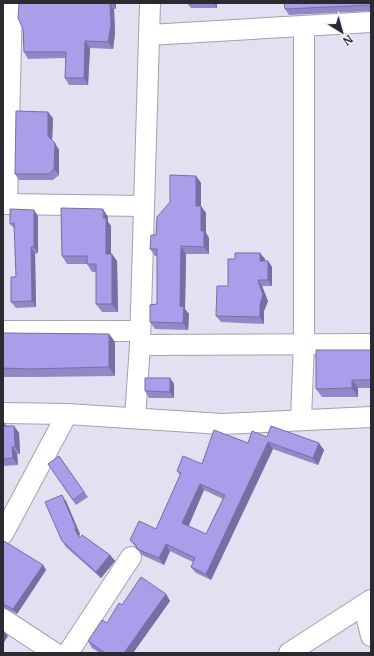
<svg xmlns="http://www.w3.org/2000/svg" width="374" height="656" viewBox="0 0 374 656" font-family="Merriweather,serif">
<rect width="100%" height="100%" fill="#e2e0f1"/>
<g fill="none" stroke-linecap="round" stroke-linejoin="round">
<!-- minor casing -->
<g stroke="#a3a0b0" stroke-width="22">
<g id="minor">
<path d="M149 35 371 22"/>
<path d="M3 204 144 206"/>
<path d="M7 204 12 3"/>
<path d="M3 331H140"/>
<path d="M140 345 371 344"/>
<path d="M3 413 67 414 222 424 371 417"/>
<path d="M135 418 140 345 150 3"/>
<path d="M301 419 304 344V26"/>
<path d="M3 534 67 414"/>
<path d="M364 606 371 636"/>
<path d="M3 619 55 653"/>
<path d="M68 653 131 557"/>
<path d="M289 653 371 600"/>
</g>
</g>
<!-- minor -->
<use href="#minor" stroke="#fff" stroke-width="20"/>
</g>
<!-- wall -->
<g fill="#9188c8" fill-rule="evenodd">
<path d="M19 3H116V9H114L115 33 113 49 90 48 88 85H69L65 78V58L28 59 24 52 23 29Z"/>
<path d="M176 3H217V8H191L188 4Z"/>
<path d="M371 3V11L289 15 285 9Z"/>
<path d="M53 118 52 141 59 150V175L53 180H19L15 174Z"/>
<path d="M196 176 201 183V206L206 213V233L209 238V254H186L185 309 189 314 188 330 155 329 150 322 157 304V256H155L150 249 156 235Z"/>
<path d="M38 216V253L35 254 36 307 16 308 11 302 16 277 15 229 10 224Z"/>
<path d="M108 217V222L111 226V254L117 261 118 312H102L96 304V272H92L87 264H67L62 256Z"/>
<path d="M260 253 265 259V261H268L272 267V286H262L268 301 264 311V324L221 322 216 316 228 286Z"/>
<path d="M3 333 109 334 115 342V376L34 377H3Z"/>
<path d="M371 350V388H358V397H322L316 389Z"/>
<path d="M170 378 174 384V398H149L145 391Z"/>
<path d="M3 422 7 426H14L19 433 20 454H17L18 465 3 466Z"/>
<path d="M267 437 324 450 318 465 273 449 211 580 196 573 191 567 193 562 170 551 164 565 142 555 130 540 156 529 180 475 177 471 202 464 248 443ZM204 490 223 499 206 534 188 526Z"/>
<path d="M59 456 88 497 76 505 48 464Z"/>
<path d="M66 501 80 534 79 536 80 538 110 555 115 561 101 578 66 547 62 541Z"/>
<path d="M3 543 43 565 46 570 17 614 4 608H3Z"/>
<path d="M166 594 170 601 133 653H100L92 648 88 641 107 623 122 605Z"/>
</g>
<!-- shaded-wall -->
<g fill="#766fa3">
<path d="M110 3 114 9 115 33 113 49 108 42Z"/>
<path d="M112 3H116V9Z"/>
<path d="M214 3H217V8Z"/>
<path d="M85 41 90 48 88 85 84 78Z"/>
<path d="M48 112 53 118 52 142 48 136Z"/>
<path d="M55 143 59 150V175L54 169Z"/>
<path d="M196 176 201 183V206L206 213V233L209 238V254L204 247 196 206Z"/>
<path d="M103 209 108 217V222L111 226V262L106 254Z"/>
<path d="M34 210 38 216V253L34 247Z"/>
<path d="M181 246 186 254 185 309 189 314 188 330 183 323 180 306Z"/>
<path d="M31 247 35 254 36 307 32 301Z"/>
<path d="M260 253 265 259 264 267 260 261Z"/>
<path d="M112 254 117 261 118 312 112 304Z"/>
<path d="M268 261 272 267V286L268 280Z"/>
<path d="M258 280 262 286 268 301 264 311V324L260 317Z"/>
<path d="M109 334 115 342V376L109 367Z"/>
<path d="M170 378 174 384V398L170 392Z"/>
<path d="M352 380 358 388V397L352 388Z"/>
<path d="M14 426 19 433 20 454 15 447Z"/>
<path d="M268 442 273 449 211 580 206 574Z"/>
<path d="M319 443 324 450 318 465 313 458Z"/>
<path d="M12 447 17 454 18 465 13 458Z"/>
<path d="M200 484 204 490 187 530 182 523Z"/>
<path d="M62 495 66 501 80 534 79 536 75 530Z"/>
<path d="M166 544 170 551 164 565 159 558Z"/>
<path d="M110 555 115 561 101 578 96 572Z"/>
<path d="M43 565 46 570 17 614 13 609Z"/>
<path d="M166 594 170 601 133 653H124Z"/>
<path d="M4 631 8 636 3 644V633Z"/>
</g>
<!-- building -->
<g fill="#a99ee9" stroke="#766fa3" fill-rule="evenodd">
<path d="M19 3H110L111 26 108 42 85 41 84 78H65L66 52H24L23 29 18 18Z"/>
<path d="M284 3H371V5L285 9Z"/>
<path d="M16 111 48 112V136L55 143 54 169 49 174H15Z"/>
<path d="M170 175 196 176V206H201V231H204V247L181 246 180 306 184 307 183 323 150 322V305L157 304V249H150L151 235H156L157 217 170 202Z"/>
<path d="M61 208 103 209V218H106V254H112V304H96V264H87V256H62Z"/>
<path d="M10 209 34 210V247H31L32 301 11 302V277H16L14 223 10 224Z"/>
<path d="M235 253H260V261H268V280H258L263 295 260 305V317L216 316 217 286H228V259H235Z"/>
<path d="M3 333 109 334V367L28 369 3 368Z"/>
<path d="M316 350H371V380H352V388L316 389Z"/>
<path d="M145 378H170V392L145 391Z"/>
<path d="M3 422H4V426H14L15 447H12L13 458 3 459Z"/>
<path d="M271 426 319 443 313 458 268 442 206 574 191 567 195 558 166 544 159 558 137 549 136 545 130 540 139 521 156 529 181 473 177 471 183 456 202 464 214 430 248 443 252 431 267 437ZM200 484 225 495 206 534 182 523Z"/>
<path d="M59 456 84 492 73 500 48 464Z"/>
<path d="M62 495 76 528 75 530 80 538 82 535 110 555 96 572 62 541 45 502Z"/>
<path d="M4 541 43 565 13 609 3 604V543Z"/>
<path d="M141 577 166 594 124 653H105L88 641 102 620 107 623 119 603 122 605Z"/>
</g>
<!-- border -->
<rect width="374" height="656" fill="none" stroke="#2b2a30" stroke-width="8"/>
<!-- north arrow -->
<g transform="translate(342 32) rotate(143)" stroke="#f0edfe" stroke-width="3" paint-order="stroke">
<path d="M0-3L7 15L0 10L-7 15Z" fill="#2b2a30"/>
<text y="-6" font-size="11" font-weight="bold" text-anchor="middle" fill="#2b2a30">N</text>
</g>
</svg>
